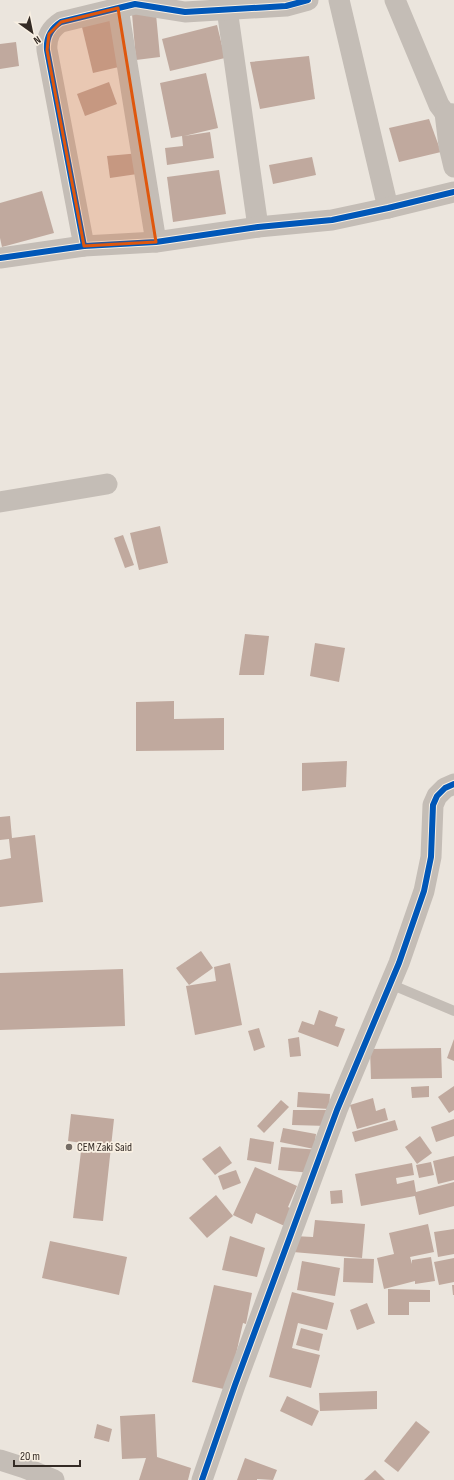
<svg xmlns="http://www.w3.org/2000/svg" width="454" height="1480" viewBox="0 0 454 1480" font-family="'Sofia Sans Condensed',sans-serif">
<rect width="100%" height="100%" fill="#ebe5dd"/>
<!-- building -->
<g fill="#c0a99e">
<path d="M132 14H156L160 57 136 60Z"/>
<path d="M111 16 123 66 93 73 81 23Z"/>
<path d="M217 25 225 58 170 71 162 39Z"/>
<path d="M16 42 19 66 0 69V44Z"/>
<path d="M309 56 315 99 260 109 250 62Z"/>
<path d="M206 73 218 128 184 136 210 132 214 158 167 165 165 148 183 146 182 136 171 138 160 83Z"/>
<path d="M109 82 117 104 85 116 77 94Z"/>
<path d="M429 119 441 152 399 162 389 128Z"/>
<path d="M140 153 144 173 110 178 107 156Z"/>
<path d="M312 157 316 175 273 184 269 165Z"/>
<path d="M219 170 226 214 173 222 167 177Z"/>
<path d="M42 191 54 233 2 247 0 238V203Z"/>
<path d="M160 526 168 563 139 570 130 533Z"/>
<path d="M123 535 134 565 125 568 114 538Z"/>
<path d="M245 634 269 636 264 675H239Z"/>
<path d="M315 643 345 648 339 682 310 676Z"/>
<path d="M174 701V719L224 718V750L136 751V702Z"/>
<path d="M347 761 346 787 302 791V763Z"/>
<path d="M10 816 12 838 35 835 43 902 0 907V860L11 858 9 839 0 840V817Z"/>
<path d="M201 951 213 968 189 985 176 968Z"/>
<path d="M230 963 242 1025 195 1035 186 986 216 981 214 967Z"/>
<path d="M123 969 125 1026 0 1030V973Z"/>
<path d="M319 1010 338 1017 335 1026 345 1029 338 1047 298 1032 302 1021 314 1025Z"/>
<path d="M259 1028 265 1047 254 1051 248 1031Z"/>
<path d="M299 1037 301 1056 290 1057 288 1039Z"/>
<path d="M454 1039V1061L447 1058Z"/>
<path d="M441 1048 442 1078 371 1079 370 1049Z"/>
<path d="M429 1086V1097L412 1098 411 1087Z"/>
<path d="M454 1086V1110L449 1113 438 1097Z"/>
<path d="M298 1092 330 1094 329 1109 297 1107Z"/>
<path d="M373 1098 376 1111 385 1108 388 1120 357 1129 350 1105Z"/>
<path d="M281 1100 289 1107 264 1133 257 1126Z"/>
<path d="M293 1110H328V1126L292 1125Z"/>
<path d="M71 1114 114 1119 103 1221 73 1218 82 1143 68 1141Z"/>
<path d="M454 1119V1136L436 1142 431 1127Z"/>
<path d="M395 1120 398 1130 355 1142 352 1132Z"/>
<path d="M283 1128 316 1134 314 1149 280 1142Z"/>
<path d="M420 1136 432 1153 417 1164 405 1147Z"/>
<path d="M250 1138 274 1142 271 1164 247 1160Z"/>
<path d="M220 1146 232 1163 215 1175 202 1159Z"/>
<path d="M281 1147 320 1150 312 1173 278 1170Z"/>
<path d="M454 1156V1180L438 1184 433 1161Z"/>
<path d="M431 1162 434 1175 419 1178 416 1165Z"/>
<path d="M412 1163 414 1175 396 1178 397 1184 414 1180 416 1192 454 1182V1206L419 1215 415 1196 361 1206 355 1174Z"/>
<path d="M255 1167 297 1186 288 1207 296 1211 289 1228 256 1213 252 1224 233 1215Z"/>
<path d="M236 1170 241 1183 223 1190 218 1176Z"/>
<path d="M342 1190 343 1203 331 1204 330 1191Z"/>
<path d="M216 1195 233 1216 207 1238 189 1218Z"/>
<path d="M315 1220 365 1224 362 1258 293 1252 294 1236 313 1237Z"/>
<path d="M428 1224 434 1252 410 1257 412 1264V1260L431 1257 435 1281 415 1284V1281L384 1289 377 1258 394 1254 389 1233Z"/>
<path d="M454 1229V1254L438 1257 434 1232Z"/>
<path d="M230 1236 265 1248 257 1277 222 1270Z"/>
<path d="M50 1241 127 1257 119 1295 42 1278Z"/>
<path d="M344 1258 374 1259 373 1283 343 1282Z"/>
<path d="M454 1258V1282L439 1285 434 1262Z"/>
<path d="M302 1261 340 1268 335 1296 297 1290Z"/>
<path d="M214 1285 252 1293 246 1324 243 1323 228 1390 192 1382Z"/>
<path d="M452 1285H454V1295H453Z"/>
<path d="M388 1289 430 1290V1302H409V1315H388Z"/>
<path d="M292 1292 334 1303 327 1330 298 1323 292 1348 320 1355 311 1388 269 1377Z"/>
<path d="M367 1303 375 1323 357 1330 350 1310Z"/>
<path d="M301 1328 323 1334 319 1351 296 1345Z"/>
<path d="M377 1391V1409L320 1411 319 1393Z"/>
<path d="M287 1396 319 1411 312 1426 280 1411Z"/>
<path d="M155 1414 157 1457 191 1468 188 1480H139L146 1458 122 1459 120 1416Z"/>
<path d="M416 1421 430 1432 398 1472 384 1461Z"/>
<path d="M97 1424 112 1429 109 1442 94 1438Z"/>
<path d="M245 1458 277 1470 273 1480 257 1479V1480H237Z"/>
<path d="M375 1470 385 1480H364Z"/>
</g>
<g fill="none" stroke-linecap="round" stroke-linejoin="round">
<!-- lane -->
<path stroke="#c4bdb6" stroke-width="10" d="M390 984 454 1011"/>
<!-- street -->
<g stroke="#c4bdb6" stroke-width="21">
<path d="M339 0 388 208"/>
<path d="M395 0 439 105 445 113 454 114"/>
<path d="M118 8 156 242"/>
<path d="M227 9 258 227"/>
<path d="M445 113 449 146 454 167"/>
<path d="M84 246 47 50C46 38 50 29 61 22L135 4 185 12 286 6 308 0"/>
<path d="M0 258 84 246 156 242 258 227 332 220 388 208 454 192"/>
<path d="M0 502 107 484"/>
<path d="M0 1460 25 1468 54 1480"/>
<path d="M202 1480 235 1385 337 1110 399 963 424 891 431 857 433 805 437 796 445 788 454 784"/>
</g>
<!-- cycleway casing -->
<g stroke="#f9f0e3" stroke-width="8">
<g id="cycleway">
<path d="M84 246 47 50C46 38 50 29 61 22L135 4 185 12 286 6 308 0"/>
<path d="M0 258 84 246 156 242 258 227 332 220 388 208 454 192"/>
<path d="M202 1480 235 1385 337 1110 399 963 424 891 431 857 433 805 437 796 445 788 454 784"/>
</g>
</g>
<!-- cycleway -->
<use href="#cycleway" stroke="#0057b8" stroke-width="6"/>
</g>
<!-- marked area -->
<path fill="#df570d" fill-opacity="0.2" stroke="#df570d" stroke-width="3" stroke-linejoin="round" d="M118 8 156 242 84 246 47 50 49 34 61 22Z"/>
<!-- markers -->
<circle fill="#746c65" stroke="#f9f0e3" stroke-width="1.5" cx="69" cy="1147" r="4"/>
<g text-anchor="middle" stroke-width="3.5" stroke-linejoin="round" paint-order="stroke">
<!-- poi labels -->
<g font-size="12" fill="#342b25" stroke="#f9f0e3" text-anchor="start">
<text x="77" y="1151">CEM Zaki Said</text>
</g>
</g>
<!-- north arrow -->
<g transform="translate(32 32) rotate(147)" stroke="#f9f0e3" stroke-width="3" paint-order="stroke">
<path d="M0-3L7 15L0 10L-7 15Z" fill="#342b25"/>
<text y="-6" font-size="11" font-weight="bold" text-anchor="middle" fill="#342b25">N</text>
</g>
<!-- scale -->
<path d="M14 1460v6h66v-6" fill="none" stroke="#342b25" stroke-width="2"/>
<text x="20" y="1460" font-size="12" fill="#342b25" stroke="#f9f0e3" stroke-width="3" paint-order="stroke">20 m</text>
</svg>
